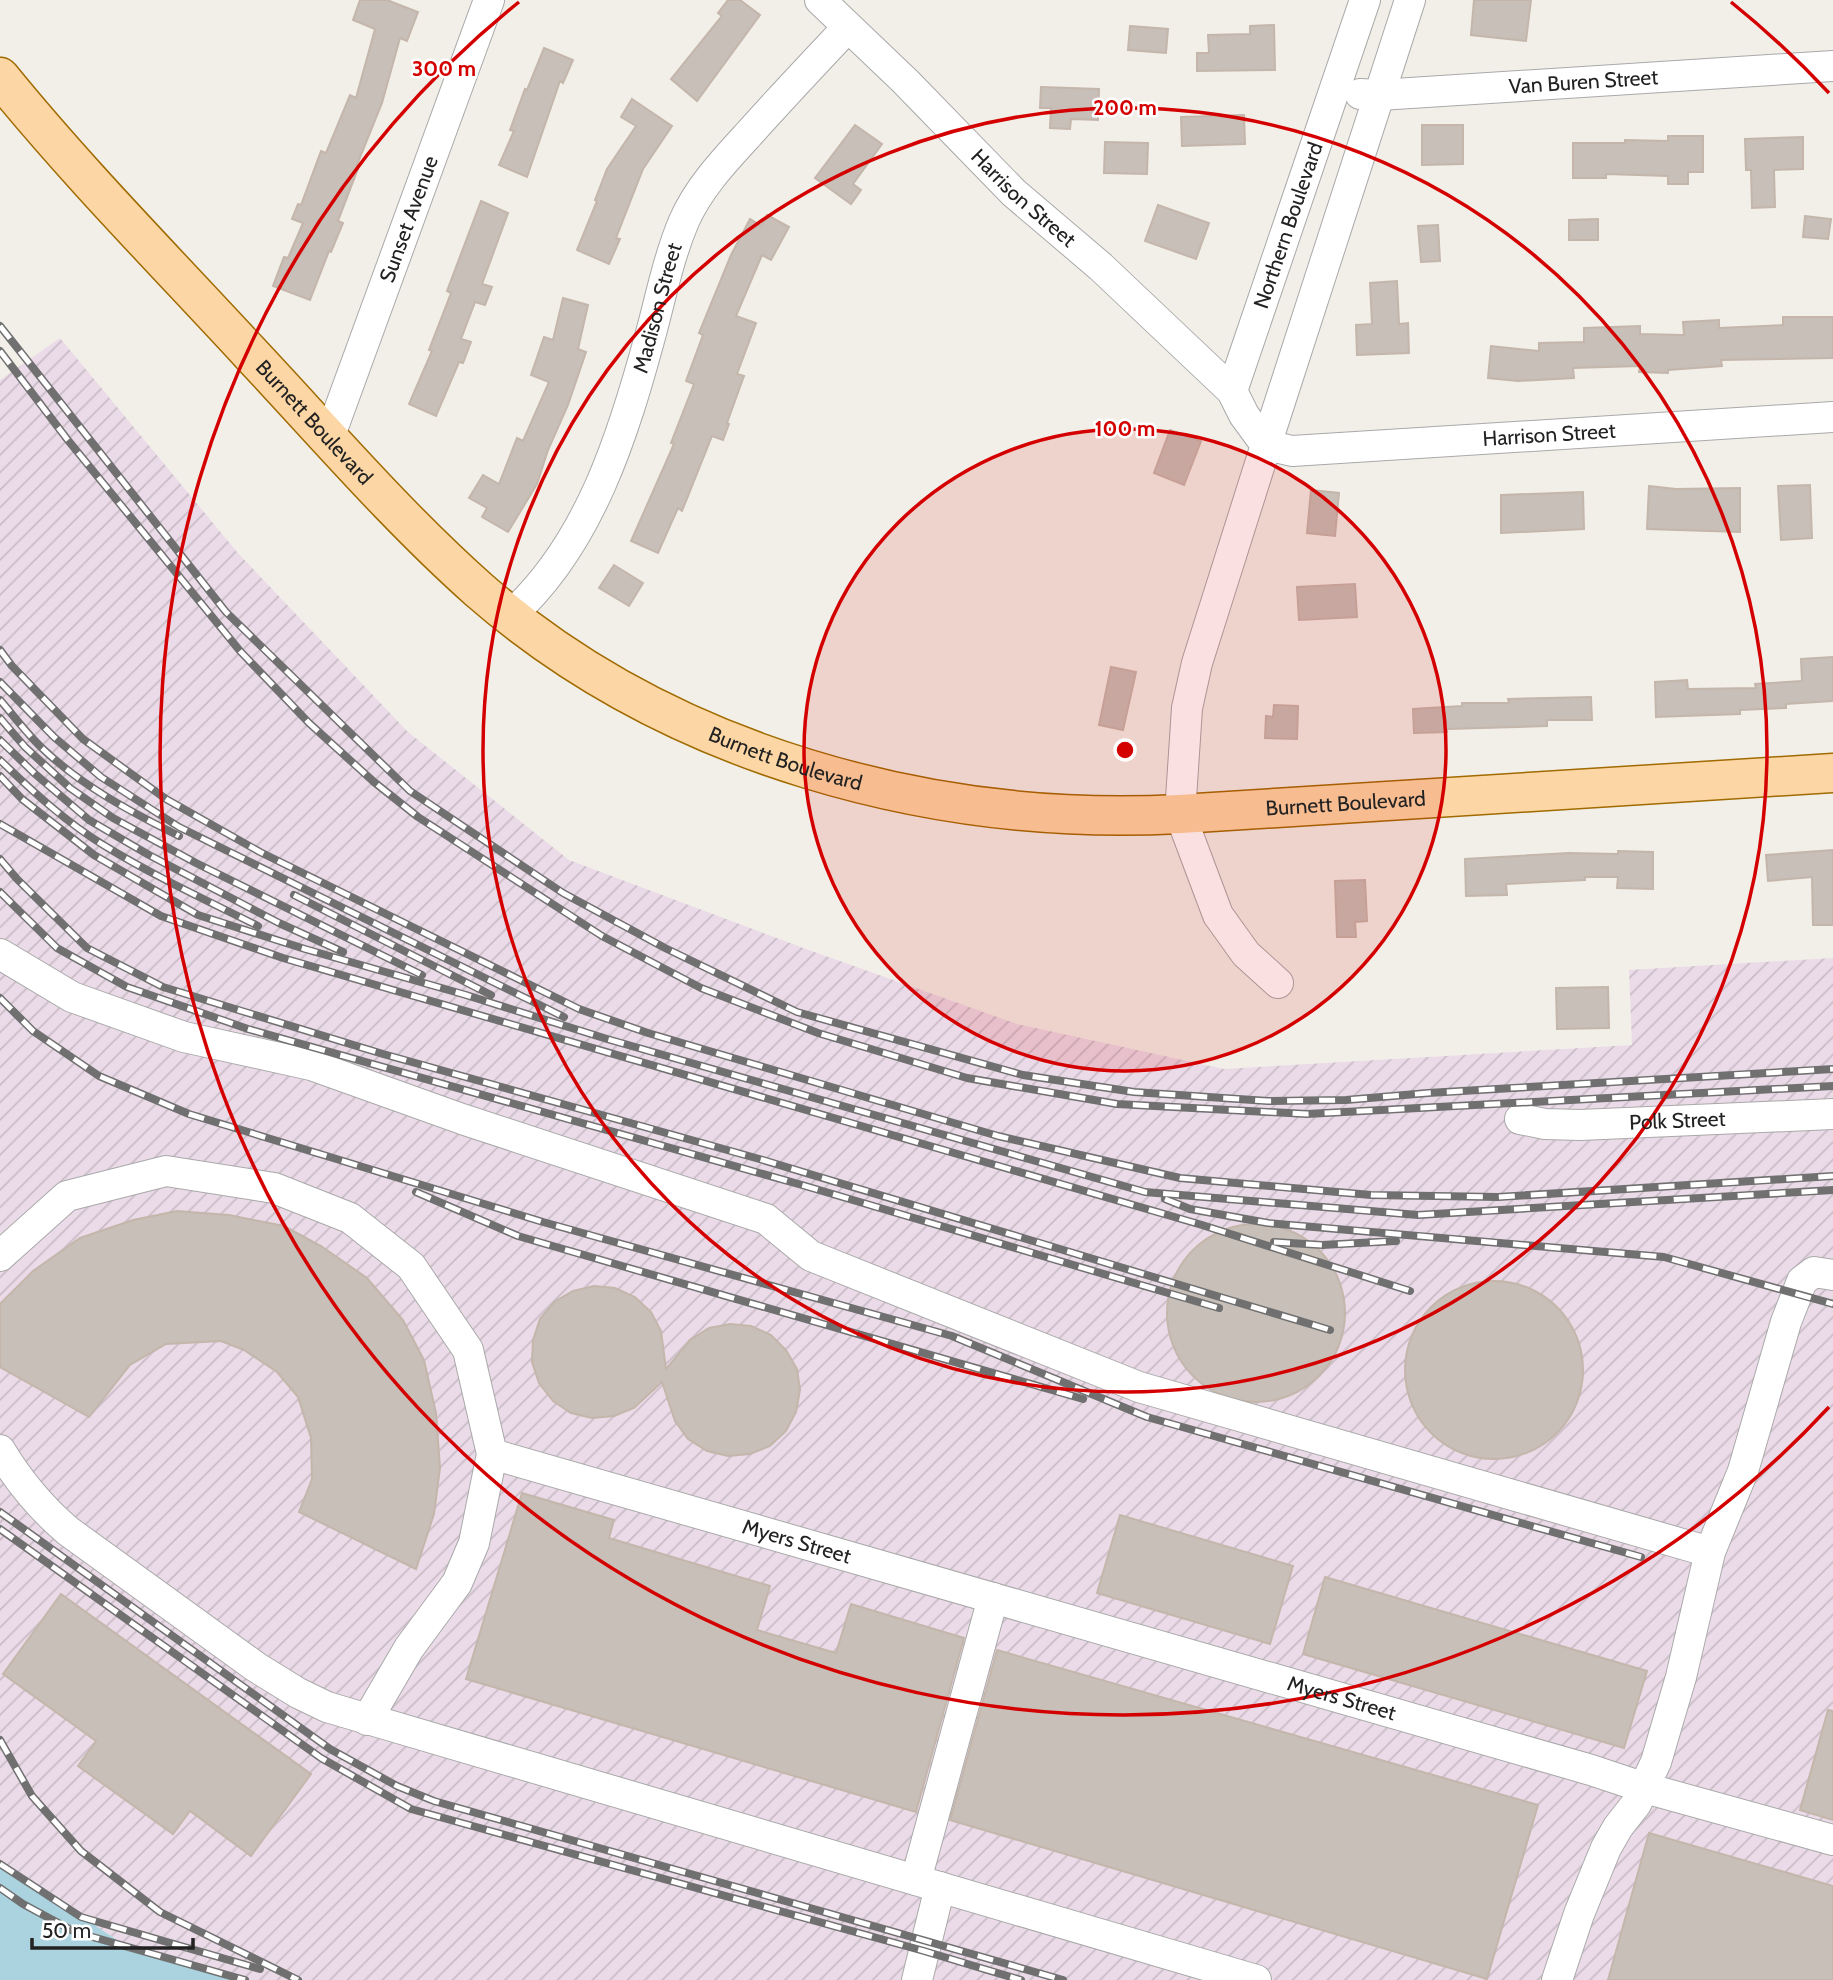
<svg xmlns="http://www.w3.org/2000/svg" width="1833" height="1980" viewBox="0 0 1833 1980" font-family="Cabin,sans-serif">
<defs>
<pattern id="industrial-furrows" width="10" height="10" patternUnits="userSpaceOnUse" patternTransform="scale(1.75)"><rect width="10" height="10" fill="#ebdbe8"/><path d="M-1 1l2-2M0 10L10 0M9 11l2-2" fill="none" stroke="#c9bcc7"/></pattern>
</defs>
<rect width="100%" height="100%" fill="#f2efe9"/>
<!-- industrial -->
<path fill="url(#industrial-furrows)" d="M60 338 237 552 408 732 569 860 806 949 1017 1024 1224 1069 1632 1045 1629 970 1833 958V1980H249L120 1942 0 1862V380Z"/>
<!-- water -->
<path fill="#aad3df" d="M0 1862 120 1942 249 1980H0Z"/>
<!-- building -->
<g fill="#c7bfb8" stroke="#c4b6ab" stroke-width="2">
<path d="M360 0H387L418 12 407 41 400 38 382 103 357 165 359 166 338 221 343 223 331 252 329 251 310 300 273 286 284 257 288 258 303 223 292 219 298 204 301 205 321 151 326 153 350 95 356 98 375 29 353 20Z"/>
<path d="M728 0H740L760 15 697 101 671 79 722 16 718 13Z"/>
<path d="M1474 0H1531L1526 41 1471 35Z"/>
<path d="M1274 25 1275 70 1197 71V53H1209L1208 35 1250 34V26Z"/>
<path d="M1130 26 1168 29 1166 53 1128 50Z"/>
<path d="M544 48 573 60 563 83 560 81 527 177 499 165 514 131 510 130 525 89 527 90Z"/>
<path d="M1041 87 1099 89 1098 120 1071 119 1070 129 1050 128 1051 108H1040Z"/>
<path d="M632 99 672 126 643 169 616 238 620 239 609 264 577 250 597 201 595 200 607 169 636 126 621 117Z"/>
<path d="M1244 115 1245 144 1182 146 1181 117Z"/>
<path d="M855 125 882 144 853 184 861 190 851 204 815 178Z"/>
<path d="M1422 125H1463V164L1422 165Z"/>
<path d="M1668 136H1703V172H1688V184H1668V176L1606 174V178H1573V143H1625V140L1668 141Z"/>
<path d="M1803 137V169L1774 170 1775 207 1752 208 1751 170H1746L1745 139Z"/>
<path d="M1105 142 1148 143 1147 174 1104 173Z"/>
<path d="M481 201 508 213 482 284 492 287 485 305 475 302 461 339 471 342 463 363 459 362 436 416 409 404 432 351 429 350 451 293 447 291Z"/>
<path d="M1158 205 1209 223 1196 259 1145 241Z"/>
<path d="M767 215 789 227 771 260 762 255 736 316 756 323 737 374 744 376 727 423 729 424 723 440 712 436 682 511 678 508 658 553 631 541 674 444 671 443 694 384 686 381 703 335 699 333 731 255 750 219 761 226Z"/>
<path d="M1805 216 1831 219 1828 239 1803 237Z"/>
<path d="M1598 219V240H1569V220Z"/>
<path d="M1438 225 1440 261 1421 262 1418 226Z"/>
<path d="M1397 281 1399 324 1408 323 1409 353 1357 355 1356 325 1372 324 1370 283Z"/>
<path d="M563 298 588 305 578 349 586 352 568 405 548 450 537 484 508 532 482 517 487 508 469 498 483 475 499 484 517 438 523 441 549 382 531 375 544 337 553 340Z"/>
<path d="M1783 317H1833V358L1721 360 1722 366 1668 370V373L1639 372 1640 366 1573 368 1574 378 1518 381 1488 378 1491 346 1539 351V343L1584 342V328L1640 326V334L1684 335 1683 322 1719 320V328L1783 325Z"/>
<path d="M1170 430 1201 441 1184 485 1154 473Z"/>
<path d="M1810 485 1812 538 1781 540 1778 486Z"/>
<path d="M1649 486 1676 489 1740 488V532L1647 529Z"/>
<path d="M1311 490 1339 493 1335 536 1307 533Z"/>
<path d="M1583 492 1584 529 1501 533V495Z"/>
<path d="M614 565 643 583 629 606 599 588Z"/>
<path d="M1355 584 1357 617 1299 620 1297 587Z"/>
<path d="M1833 657V701L1786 704V708L1740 710V714L1656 717 1655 682 1687 680 1688 689 1756 688 1755 684 1802 681 1801 659Z"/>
<path d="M1111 667 1136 672 1123 730 1099 725Z"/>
<path d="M1591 697 1592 720H1547V726L1447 729V732L1414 733 1413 709 1462 706V703H1509L1508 699Z"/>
<path d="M1274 705 1298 706 1297 739 1265 738 1266 716 1273 717Z"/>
<path d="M1833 850V925H1813L1812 877 1768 881 1766 855Z"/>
<path d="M1618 851 1653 852V889L1617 888 1618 877H1585V880L1506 884 1507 895 1466 896 1465 859 1569 853 1618 854Z"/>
<path d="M1365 880 1367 921 1355 922 1356 937H1337L1335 881Z"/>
<path d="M1608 987 1609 1028 1557 1029 1556 988Z"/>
<path d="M177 1211 229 1215 284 1226 321 1246 367 1278 403 1320 424 1360 436 1413 440 1468 434 1514 416 1569 299 1512 312 1479 311 1438 298 1397 277 1372 244 1350 221 1341 166 1344 130 1365 89 1417 0 1367V1304L33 1271 80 1238 133 1220Z"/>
<circle cx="1256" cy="1313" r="89"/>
<circle cx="1494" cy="1370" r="89"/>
<path d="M594 1286 615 1288 635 1297 651 1312 661 1331 666 1369 690 1340 709 1328 730 1324 751 1326 771 1335 786 1350 797 1369 800 1390 796 1412 786 1431 770 1446 750 1454 728 1456 707 1451 688 1439 675 1421 662 1382 634 1408 614 1416 592 1418 571 1413 553 1401 539 1383 532 1362 533 1340 540 1319 554 1302 573 1291Z"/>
<path d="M522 1493 614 1520 609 1538 770 1586 757 1630 836 1653 851 1604 964 1638 916 1812 466 1679Z"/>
<path d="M1120 1515 1293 1566 1270 1644 1097 1593Z"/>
<path d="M1325 1577 1647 1671 1624 1748 1303 1654Z"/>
<path d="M61 1594 311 1774 251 1856 190 1811 173 1834 78 1766 96 1741 3 1674Z"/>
<path d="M997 1650 1538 1805 1487 1979 950 1820Z"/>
<path d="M1828 1710 1833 1711V1820L1800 1810Z"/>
<path d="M1649 1833 1833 1886V1980H1608Z"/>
</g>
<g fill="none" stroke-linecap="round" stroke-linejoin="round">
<!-- minor casing -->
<g stroke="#a9a9a9" stroke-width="32">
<g id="minor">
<path id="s1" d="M820 0 905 81 1014 193 1101 267 1232 391"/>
<path id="s2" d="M1410 0 1266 445 1292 451 1833 417"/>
<path id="s3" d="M1360 94 1379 95 1833 66"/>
<path id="s4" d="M329 438 489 0"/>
<path id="s5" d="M511 615C590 544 624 433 651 333 661 296 669 256 684 221 698 189 723 162 747 136 780 99 814 63 848 27"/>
<path d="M0 954 72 997 184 1037 311 1065 462 1119 766 1219 811 1256 1139 1387 1710 1552"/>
<path id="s6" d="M1278 983 1246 954 1218 915 1180 814 1187 708 1197 663 1266 445 1244 415 1232 391 1365 0"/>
<path id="s7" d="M1520 1119 1545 1124 1580 1125 1833 1114"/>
<path d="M0 1256 67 1196 166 1171 274 1188 350 1218 411 1266 468 1350 492 1454 474 1543 457 1583 409 1648 367 1720"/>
<path d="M0 1450C18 1480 41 1508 68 1531L256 1667 298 1693 327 1707 1256 1980"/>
<path id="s8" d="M492 1454 1591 1770 1645 1788 1833 1840"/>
<path d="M916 1880 993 1598"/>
<path d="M917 1980 940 1887"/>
<path d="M1557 1980 1579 1914 1606 1848 1618 1827 1636 1804 1656 1762 1681 1677 1710 1552 1743 1471 1786 1322 1802 1281 1814 1272 1833 1275"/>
</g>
</g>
<!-- major casing -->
<g stroke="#a06b00" stroke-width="41">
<g id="major">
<path id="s9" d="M0 77C78 173 166 262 250 353 325 433 397 517 479 590 668 755 932 827 1180 814L1833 773"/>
</g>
</g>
<!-- minor -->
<use href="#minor" stroke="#fff" stroke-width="30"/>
<!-- major -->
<use href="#major" stroke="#fcd6a4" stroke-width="38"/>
<!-- rail casing -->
<g stroke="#707070" stroke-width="8">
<g id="rail">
<path d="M0 326 226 612 410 791 563 893 665 948 797 1012 1023 1075 1134 1092 1268 1101 1346 1100 1428 1093 1833 1069"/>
<path d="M0 351 67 439 240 651 309 723 374 782 418 817 602 936 701 988 818 1033 967 1078 1117 1104 1307 1114 1833 1086"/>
<path d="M0 650 12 666 83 739 166 799 260 852 579 1009 648 1033 998 1136 1180 1178 1371 1195 1498 1197 1833 1176"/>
<path d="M0 682 54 737 101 777 179 827 564 1017"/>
<path d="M0 700C14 716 27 734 43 749 82 786 131 812 179 836"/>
<path d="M0 718 25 747 70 788 113 818 196 863 422 975"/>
<path d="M0 740 34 773 89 820 149 855 279 923 343 952"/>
<path d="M0 760C32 791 67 823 105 846 154 876 206 900 258 926"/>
<path d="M0 776 22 799 94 855 198 915 305 949 466 995 607 1039 1145 1192 1418 1215 1833 1190"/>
<path d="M0 824 161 916 283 958 1202 1225 1410 1291"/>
<path d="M0 859 17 879 87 948 163 987 383 1054 763 1160 1330 1330"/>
<path d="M0 892 57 948 127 987 248 1029 802 1185 1219 1308"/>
<path d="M294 895 491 995"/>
<path d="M0 998 33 1031 99 1076 189 1114 543 1222 952 1336 1147 1417 1641 1557"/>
<path d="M416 1192 518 1236 1083 1399"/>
<path d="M1165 1199 1190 1209 1268 1223 1664 1257 1833 1304"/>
<path d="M1274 1242 1322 1245 1396 1241"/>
<path d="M0 1512 330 1749 397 1786 434 1801 1063 1980"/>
<path d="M0 1529 321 1758 411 1809 924 1951 1021 1980"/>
<path d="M0 1740 32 1796 81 1851 160 1912 298 1980"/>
<path d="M0 1864 81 1917 260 1969"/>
<path d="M0 1888 23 1904 75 1932 245 1980"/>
</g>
</g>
<!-- rail -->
<use href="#rail" stroke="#fff" stroke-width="5" stroke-dasharray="16" stroke-linecap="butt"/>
</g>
<!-- distance rings -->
<circle cx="1125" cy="750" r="321" fill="#d40000" fill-opacity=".12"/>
<g fill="none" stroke="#d40000" stroke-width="3.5">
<circle cx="1125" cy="750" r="321"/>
<circle cx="1125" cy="750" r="642"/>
<path d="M1829 1407A963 963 0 1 1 519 2M1731 2A963 963 0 0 1 1829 93"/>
</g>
<g text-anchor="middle" stroke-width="5" stroke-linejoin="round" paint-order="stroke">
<!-- street labels -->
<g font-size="21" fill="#222" stroke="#fff">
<text dy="7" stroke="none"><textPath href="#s3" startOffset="224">Van Buren Street</textPath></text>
<text dy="7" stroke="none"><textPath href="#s1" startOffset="284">Harrison Street</textPath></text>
<text dy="7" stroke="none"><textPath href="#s4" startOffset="233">Sunset Avenue</textPath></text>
<text dy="7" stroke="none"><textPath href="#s6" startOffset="819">Northern Boulevard</textPath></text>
<text dy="7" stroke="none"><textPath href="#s5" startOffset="345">Madison Street</textPath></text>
<text dy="7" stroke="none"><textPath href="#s9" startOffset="467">Burnett Boulevard</textPath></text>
<text dy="7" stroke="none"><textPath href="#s2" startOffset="752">Harrison Street</textPath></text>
<text dy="7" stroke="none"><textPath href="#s9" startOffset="1055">Burnett Boulevard</textPath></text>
<text dy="7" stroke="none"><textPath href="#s9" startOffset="1622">Burnett Boulevard</textPath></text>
<text dy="7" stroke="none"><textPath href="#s7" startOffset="158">Polk Street</textPath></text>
<text dy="7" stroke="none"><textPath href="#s8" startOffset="317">Myers Street</textPath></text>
<text dy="7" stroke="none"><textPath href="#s8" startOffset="884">Myers Street</textPath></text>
</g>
</g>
<circle cx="1125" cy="750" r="10" fill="#d40000" stroke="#fff" stroke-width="3.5"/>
<g font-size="21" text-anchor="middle" font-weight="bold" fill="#d40000" stroke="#fff" stroke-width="5" stroke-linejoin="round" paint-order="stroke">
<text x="444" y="76">300 m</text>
<text x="1125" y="115">200 m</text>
<text x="1125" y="436">100 m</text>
</g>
<!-- scale -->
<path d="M32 1938v10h161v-10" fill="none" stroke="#222222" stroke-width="3.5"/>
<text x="42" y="1938" font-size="21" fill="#222222" stroke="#ffffff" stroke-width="5" paint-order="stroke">50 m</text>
</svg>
